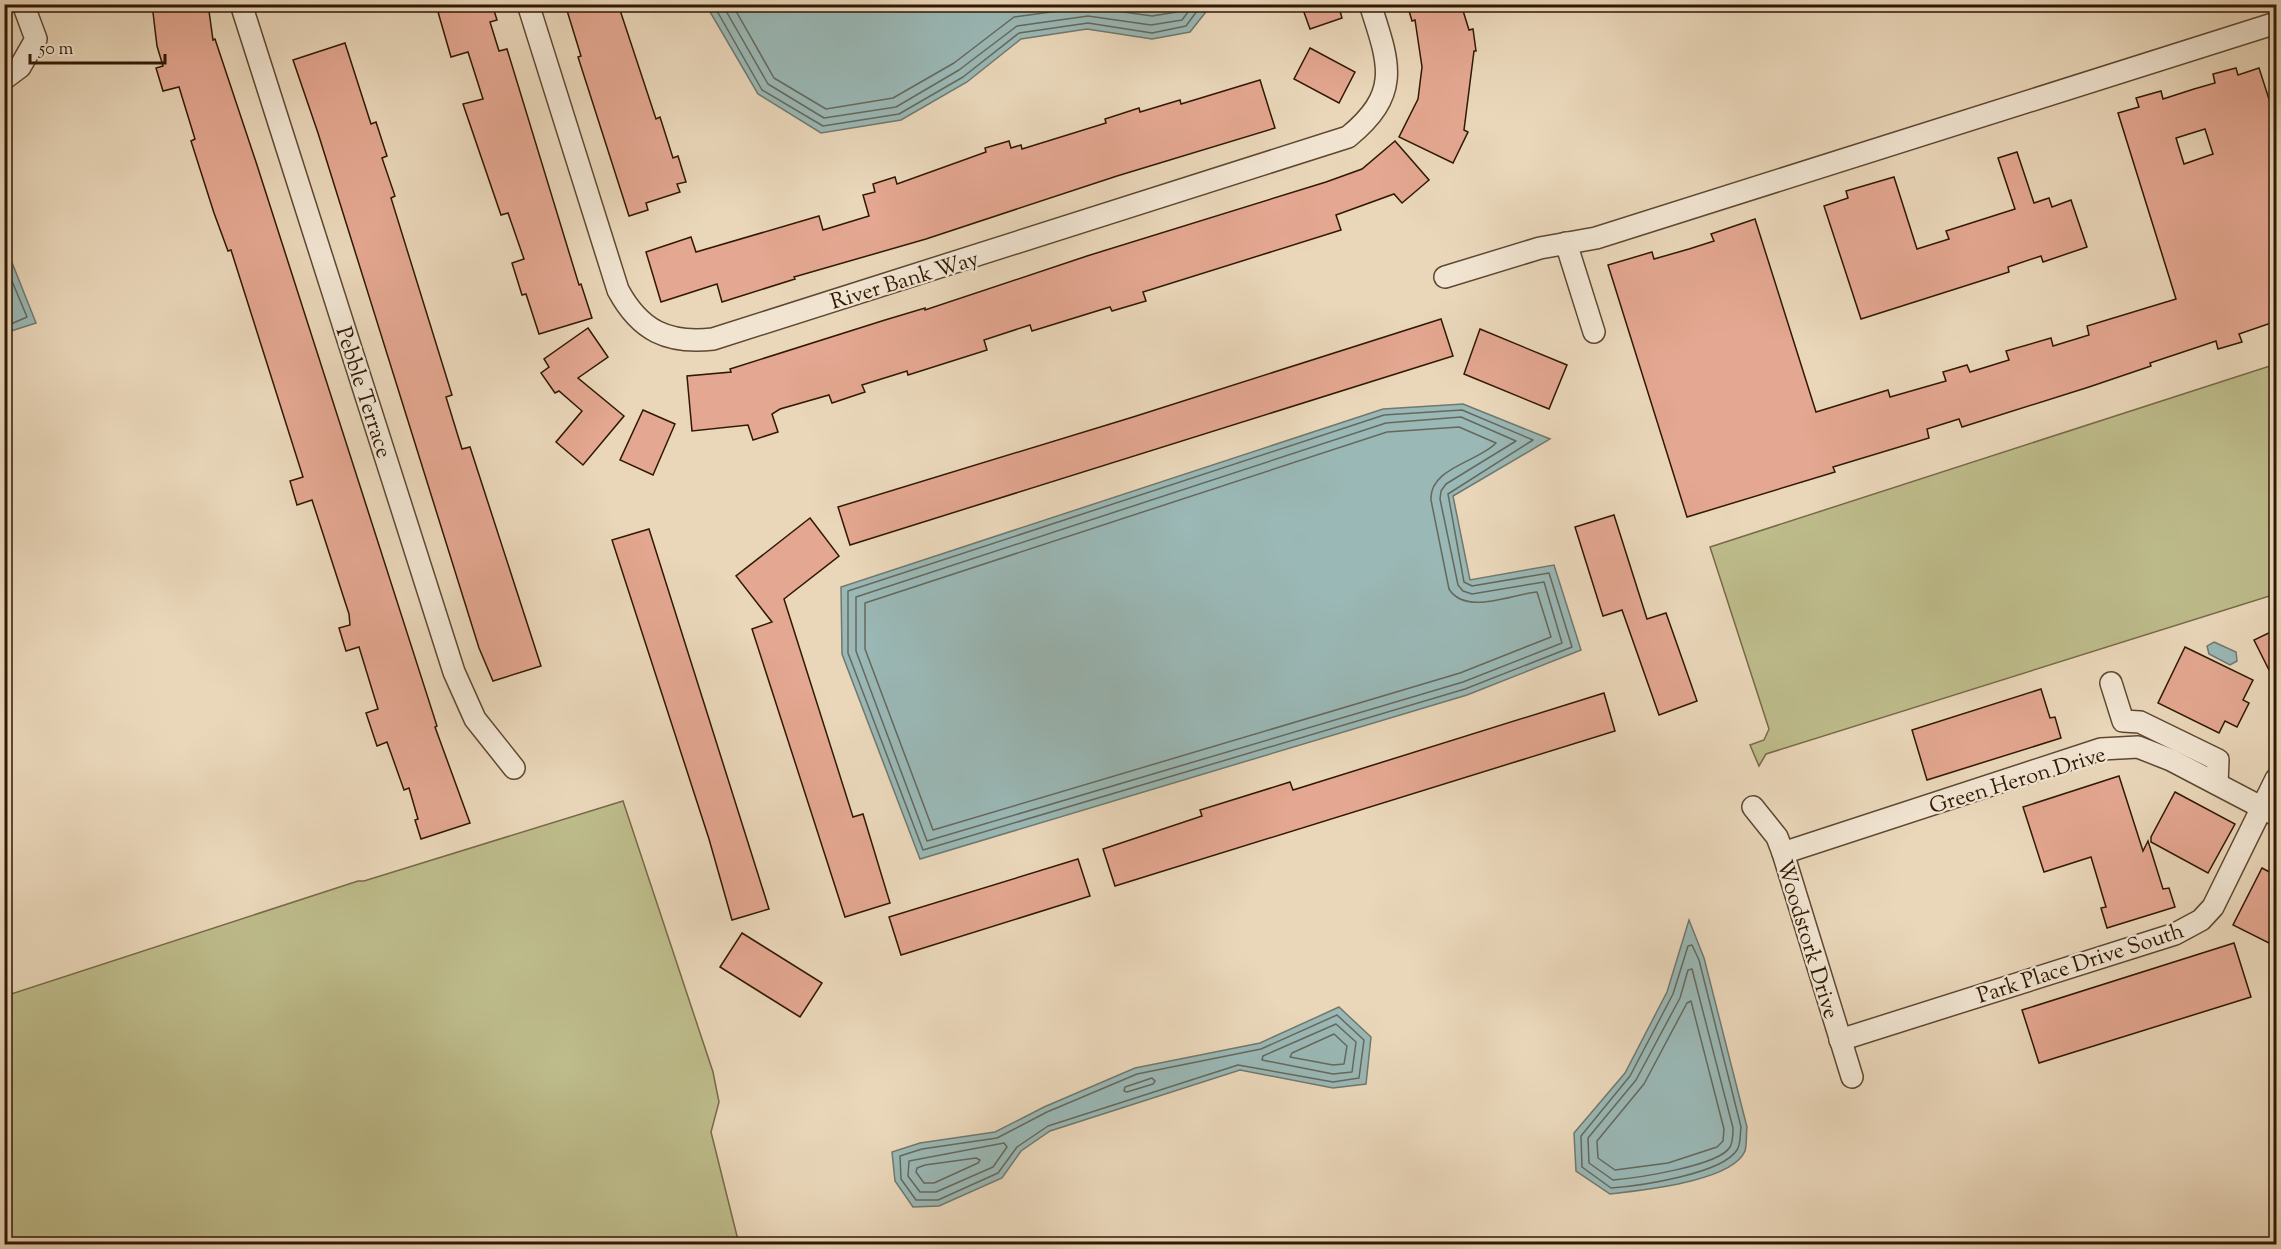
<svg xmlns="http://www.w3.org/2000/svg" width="2281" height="1249" viewBox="0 0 2281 1249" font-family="'Sorts Mill Goudy',serif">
<rect width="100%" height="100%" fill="#ead7ba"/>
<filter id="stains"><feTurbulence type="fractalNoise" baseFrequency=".00333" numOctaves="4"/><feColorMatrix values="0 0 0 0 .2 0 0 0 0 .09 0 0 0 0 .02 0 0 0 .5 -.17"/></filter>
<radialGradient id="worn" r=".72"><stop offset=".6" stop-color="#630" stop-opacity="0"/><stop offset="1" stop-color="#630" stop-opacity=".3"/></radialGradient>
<!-- green -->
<g fill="#bebc8b" stroke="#776a47" stroke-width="1.5">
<path d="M2276 364V594L1766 754 1759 766 1750 745 1764 740 1769 729 1710 547Z"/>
<path d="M623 801 713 1072 719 1102 711 1132 739 1244H5V996L358 881H364Z"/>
</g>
<!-- water -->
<g fill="#9ab8b6" stroke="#70786e" stroke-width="1.5">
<path d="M1205 4 1209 8 1190 32 1152 39 1087 29 1021 39 967 82 901 120 821 133 758 94 706 5Z"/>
<path d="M9 255 36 323 5 333V257Z"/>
<path d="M1463 404 1550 439 1453 496 1470 580 1554 565 1581 650 1467 695 920 859 842 654 841 587 1383 409Z"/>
<path d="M2214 642 2236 652 2237 661 2230 665 2209 654 2207 646Z"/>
<path d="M1689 920 1704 958 1747 1127C1746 1134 1747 1144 1745 1151 1732 1182 1640 1190 1610 1194L1576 1171 1574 1133 1625 1073 1667 992Z"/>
<path d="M1339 1007 1371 1037 1366 1084 1333 1088 1240 1070 1050 1131 1021 1151 1002 1178 939 1206 913 1207 895 1181 892 1152 920 1143 995 1132 1044 1107 1135 1068 1260 1043Z"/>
</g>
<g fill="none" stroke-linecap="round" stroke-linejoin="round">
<!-- shore -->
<g stroke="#65685c" stroke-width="1.5">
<path d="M713 4 762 90 823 126 899 114 963 77 1019 33 1088 23 1152 33 1186 26 1202 4"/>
<path d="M722 4 768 84 824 118 896 107 959 70 1017 26 1088 16 1151 25 1182 20 1194 4"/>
<path d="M732 4 774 78 826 109 893 98 954 63 1014 17 1088 7 1152 16 1177 12 1183 4"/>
<path d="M4 262 27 317 4 327"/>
<path d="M1462 410 1533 440 1448 494 1464 582 1472 586 1549 573 1572 647 1465 689 923 850 848 653V591L1384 415Z"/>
<path d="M1461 417 1516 441 1446 484 1441 491 1440 499 1458 585 1463 591 1472 594 1544 582 1562 643 1463 682 927 841 856 651V597L1386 423Z"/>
<path d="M1459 427 1496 443C1478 462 1429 468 1431 500L1449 589C1466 616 1512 594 1537 592L1551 637 1460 673 933 830 865 649V603L1387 432Z"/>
<path d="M1692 945 1699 960 1741 1127C1740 1134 1741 1144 1737 1150 1722 1174 1639 1186 1611 1188L1582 1167 1581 1136 1630 1076 1673 994 1688 946Z"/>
<path d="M1692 969 1733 1128C1733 1134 1733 1142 1730 1147 1719 1166 1636 1178 1613 1180L1589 1163 1588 1138 1636 1080 1680 998 1688 970Z"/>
<path d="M1691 1001 1724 1129 1723 1141 1717 1147 1668 1163 1615 1170 1598 1158 1597 1141 1644 1084 1687 1003Z"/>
<path d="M1337 1015 1364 1040 1359 1078 1333 1082 1238 1065 1048 1126 1017 1147 998 1173 938 1200H916L901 1179 900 1156 922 1149 997 1138 1047 1112 1137 1074 1261 1049Z"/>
<path d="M1336 1024 1356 1042 1352 1072 1333 1074 1262 1060 1263 1056Z"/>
<path d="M1334 1034 1347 1046 1344 1064 1333 1065 1290 1057 1292 1053Z"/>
<path d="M1152 1078 1155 1081 1153 1084 1127 1092 1124 1091 1125 1087Z"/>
<path d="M1004 1143 1007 1147 993 1167 936 1192H920L908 1176 909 1161Z"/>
<path d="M976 1158 980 1160 978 1163 934 1183H924L916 1172 917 1168 925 1165Z"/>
</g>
</g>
<!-- building -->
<g fill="#e4a791" stroke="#301803" stroke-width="1.5" fill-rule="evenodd">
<path d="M152 4H208L213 40 215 39 256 162 437 726 435 727 470 823 421 839 415 820 418 819 409 788 404 790 387 742 377 746 366 713 378 709 359 647 346 651 339 628 350 625 349 614 312 500 297 505 290 481 303 477 231 250 228 251 214 213 191 141 195 139 179 87 163 91 156 68 163 66 157 46Z"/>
<path d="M462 4H492L497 20 490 22 499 51 507 49 579 285 581 284 592 318 539 334 526 294 522 295 512 263 524 259 508 213 501 215 463 104 483 99 468 52 451 57 438 12Z"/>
<path d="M565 4H618L656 119 660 117 673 158 678 156 686 182 677 184 680 192 646 203 648 210 629 216 578 57 581 56Z"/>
<path d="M1301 4H1338L1342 18 1310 29Z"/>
<path d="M1407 4H1461L1469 30 1473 29 1476 51H1474L1464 130 1468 132 1453 163 1399 137 1418 99 1422 67 1415 20 1412 21Z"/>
<path d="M345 43 371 124 376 122 387 156 382 158 395 196 391 198 452 395 446 397 462 449 470 447 541 666 493 681 479 648 318 133 293 60Z"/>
<path d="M1310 48 1355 72 1339 103 1294 79Z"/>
<path d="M2236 68 2238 75 2259 68 2277 124V321L2239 334 2242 342 2218 349 2216 341 2150 363 2151 366 2089 387 1962 427 1959 419 1927 429 1929 438 1833 467 1835 472 1687 517 1608 265 1652 252 1654 259 1689 249 1714 241 1711 234 1755 219 1816 412 1888 390 1890 397 1946 381 1943 372 1967 365 1970 372 2009 360 2006 351 2051 338 2053 346 2089 335 2087 326 2176 299 2118 113 2139 107 2136 98 2161 91 2163 99 2194 89 2215 83 2213 74ZM2205 129 2213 154 2184 164 2176 138Z"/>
<path d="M1260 80 1275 128 1117 176 926 239 794 277 795 279 722 302 717 284 661 302 646 252 691 237 696 252 819 216 823 230 869 216 863 195 875 192 873 184 895 177 897 184 986 152 985 148 1009 141 1011 148 1021 145 1022 149 1106 123 1105 119 1139 108 1140 112 1180 100 1181 104Z"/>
<path d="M1395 141 1429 180 1402 203 1394 194 1336 215 1341 230 1143 292 1146 301 1112 311 1110 307 1032 331 1030 325 984 340 987 350 908 375 907 371 862 385 865 392 832 403 829 395 780 409 772 414 778 432 753 440 748 425 692 431 687 376 731 372 730 369 885 320 925 308V310L1087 256 1326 182 1362 169Z"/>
<path d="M2017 152 2034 203 2049 198 2052 207 2071 200 2087 247 2043 262 2041 256 2008 267 2009 272 1861 319 1824 206 1848 198 1846 191 1894 177 1917 249 1949 239 1946 231 2015 209 1998 158Z"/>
<path d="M1441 319 1453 356 850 545 838 507 1133 417Z"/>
<path d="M588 328 608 357 578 378 624 416 583 465 556 442 582 411 559 391 555 393 541 373 549 367 544 359Z"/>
<path d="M1480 329 1567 365 1549 409 1464 374Z"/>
<path d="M643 410 675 424 653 475 620 460Z"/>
<path d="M1614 515 1647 619 1666 613 1697 701 1659 715 1622 610 1603 616 1575 527Z"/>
<path d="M810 518 839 556 784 599 853 817 863 814 890 903 845 917 752 629 772 622 736 576Z"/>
<path d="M649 529 769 909 732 920 709 839 612 540Z"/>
<path d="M2277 629V686L2254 640Z"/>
<path d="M2185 647 2253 680 2243 700 2249 703 2237 727 2225 721 2219 733 2158 703Z"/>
<path d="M2041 689 2050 718 2055 717 2061 738 1927 780 1912 730Z"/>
<path d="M1604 693 1615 731 1115 886 1103 849 1202 816 1200 810 1290 782 1293 790Z"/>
<path d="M2119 776 2143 851 2148 841 2163 889 2169 888 2175 907 2107 928 2101 908 2106 907 2091 857 2044 872 2023 807Z"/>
<path d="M2175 792 2235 824 2208 873 2151 842V837Z"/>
<path d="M1078 859 1090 896 901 955 889 917Z"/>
<path d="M2262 868 2277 876V947L2233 925Z"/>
<path d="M742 933 822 983 800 1017 720 967Z"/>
<path d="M2234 943 2251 997 2039 1063 2022 1010Z"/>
</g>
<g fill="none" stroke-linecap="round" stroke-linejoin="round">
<!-- minor casing -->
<g stroke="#5e4831" stroke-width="24">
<g id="minor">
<path d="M241 4 454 672 475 719 514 768"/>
<path d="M528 4 618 290C640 331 668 344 713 339L1348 137C1402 93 1389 63 1370 4"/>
<path d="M4 79 20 67 36 39 23 4"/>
<path d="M1566 243 1594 332"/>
<path d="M1445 277 1540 248 1596 238 2276 23"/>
<path d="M2111 683 2123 721 2140 722 2218 760 2217 784"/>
<path d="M1753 807 1777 837 1783 853 1852 1077"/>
<path d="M1783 853 2101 749 2138 747 2171 760 2276 815"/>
<path d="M1840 1040 2175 934 2201 920 2213 907 2276 779"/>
</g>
</g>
<!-- minor -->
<use href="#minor" stroke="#f1e5d2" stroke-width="21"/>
</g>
<g text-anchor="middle" stroke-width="4.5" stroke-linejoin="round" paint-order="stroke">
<!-- street labels -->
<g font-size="22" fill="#301803" stroke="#f1e5d2">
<text transform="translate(904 279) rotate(-17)" y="8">River Bank Way</text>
<text transform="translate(365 392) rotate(72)" y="8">Pebble Terrace</text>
<text transform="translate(2017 779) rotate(-17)" y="8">Green Heron Drive</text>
<text transform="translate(1809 939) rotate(73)" y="8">Woodstork Drive</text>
<text transform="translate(2080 962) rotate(-18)" y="8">Park Place Drive South</text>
</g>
</g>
<!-- margin -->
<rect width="2281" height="1249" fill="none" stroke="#ead7ba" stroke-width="24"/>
<rect x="6" y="6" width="2269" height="1237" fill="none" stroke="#301803" stroke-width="3"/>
<rect x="12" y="12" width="2257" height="1225" fill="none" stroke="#301803" stroke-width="1.5"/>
<!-- scale -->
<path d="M30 54v9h135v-9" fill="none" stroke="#301803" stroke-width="3"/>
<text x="39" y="54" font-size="18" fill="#301803" stroke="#f1e5d2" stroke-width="4.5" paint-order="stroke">50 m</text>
<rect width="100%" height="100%" filter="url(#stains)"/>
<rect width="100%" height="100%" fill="url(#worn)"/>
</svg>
